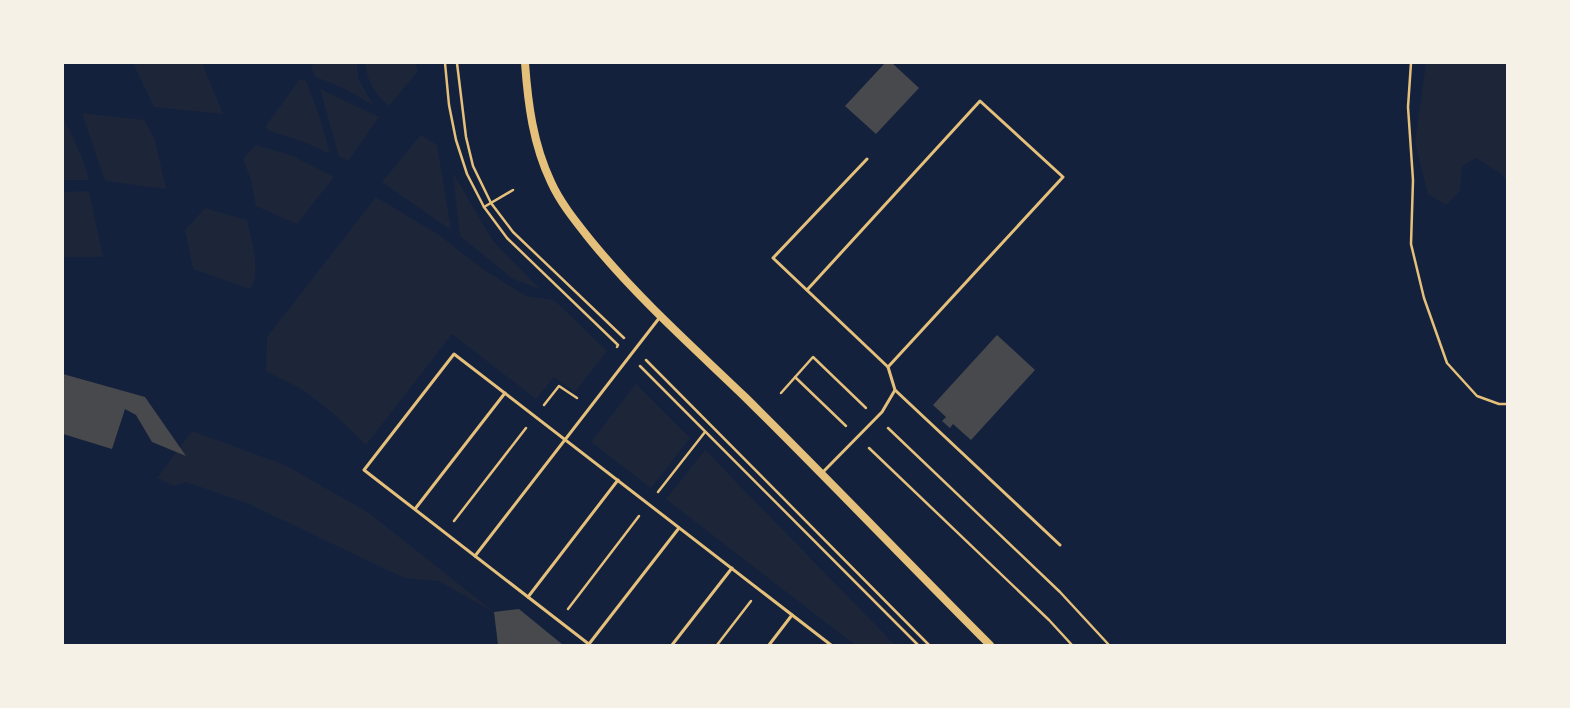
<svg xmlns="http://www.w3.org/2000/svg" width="1570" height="708" viewBox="0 0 1570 708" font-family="Helvetica,sans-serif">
<rect width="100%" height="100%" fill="#14213d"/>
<!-- green -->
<g fill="#1d2539">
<path d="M133 63H202L223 114 154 107Z"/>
<path d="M314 63H357L358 78 373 105 341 87 315 77 311 67Z"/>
<path d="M365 63H415L418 71 389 106C375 95 367 81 365 63Z"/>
<path d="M1426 63H1507V182L1503 175 1476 158 1462 166 1460 191 1446 205 1428 194 1415 142Z"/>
<path d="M300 79 306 81 320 118 330 154 304 142 270 131 265 127Z"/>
<path d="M320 89 379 117 348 161 339 156Z"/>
<path d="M82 113 144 120 155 140 166 189 105 181Z"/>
<path d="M63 116 83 160 89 180H63Z"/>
<path d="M421 135 437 145 451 230 382 182Z"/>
<path d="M256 145 293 156 334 177 297 224 256 206 251 180 243 159Z"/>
<path d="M453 173 493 241 540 289 513 279 460 236Z"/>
<path d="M89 191 103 257H63V192Z"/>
<path d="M376 197 439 235 484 270 526 296 554 300 607 351 575 392 554 377 536 399 452 334 366 445 335 415 303 390 266 371 267 337Z"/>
<path d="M205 208 247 220C251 239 262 273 250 289L193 269 185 230Z"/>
<path d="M636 384 690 438 651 488 591 442Z"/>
<path d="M192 431 285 465 369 513 494 612 438 581 404 578 249 504 186 482 174 486 157 478Z"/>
<path d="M705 450 895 645H855L666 499Z"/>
</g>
<!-- building -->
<g fill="#48494c">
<path d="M885 63H892L919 88 876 134 845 106Z"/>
<path d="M997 335 1035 370 971 440 953 424 950 428 942 421 946 417 933 405Z"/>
<path d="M63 374 145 397 186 456 152 442 136 415 125 409 112 449 63 434Z"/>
<path d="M519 609 563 645H498L494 612Z"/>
</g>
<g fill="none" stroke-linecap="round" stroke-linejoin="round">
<!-- path -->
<g stroke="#e5c07b" stroke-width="2.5">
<path d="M445 63 449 105 456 140 467 174 484 207 507 238 618 345 617 347"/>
<path d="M457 63 466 137 473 166 491 203 513 232 624 338"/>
<path d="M1411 63 1408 107 1413 180 1411 244 1424 298 1447 363 1477 396 1499 404H1507"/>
<path d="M484 207 513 190"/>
<path d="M646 360 929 645"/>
<path d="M640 366 918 645"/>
<path d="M795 377 846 426"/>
<path d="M781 393 813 357 866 408"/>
<path d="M544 405 559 386 577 398"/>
<path d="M888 428 1060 592 1109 645"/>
<path d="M869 448 1049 620 1072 645"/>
<path d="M658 492 705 432"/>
<path d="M454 521 526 428"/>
<path d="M568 609 639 516"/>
<path d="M717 645 751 601"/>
</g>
<!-- service -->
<g stroke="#e5c07b" stroke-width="3">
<path d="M807 290 980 101 1063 177 888 367"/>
<path d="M895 390 1060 545"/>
<path d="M822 473 882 412 895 390 888 367 773 258 867 159"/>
<path d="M415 509 505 393"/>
<path d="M475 556 660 317"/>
<path d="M528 597 618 480"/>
<path d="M589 644 679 528"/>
<path d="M590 645 364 470 454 354 831 645"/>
<path d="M672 645 732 568"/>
<path d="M769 645 792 615"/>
</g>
<!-- secondary -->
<path stroke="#e5c07b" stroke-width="8" d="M525 63C528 104 533 144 551 182 561 204 577 223 592 242 638 298 693 347 745 397 828 479 908 563 990 645"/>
</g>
<!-- border -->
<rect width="1570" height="708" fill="none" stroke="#f6f1e7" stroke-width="128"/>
</svg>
